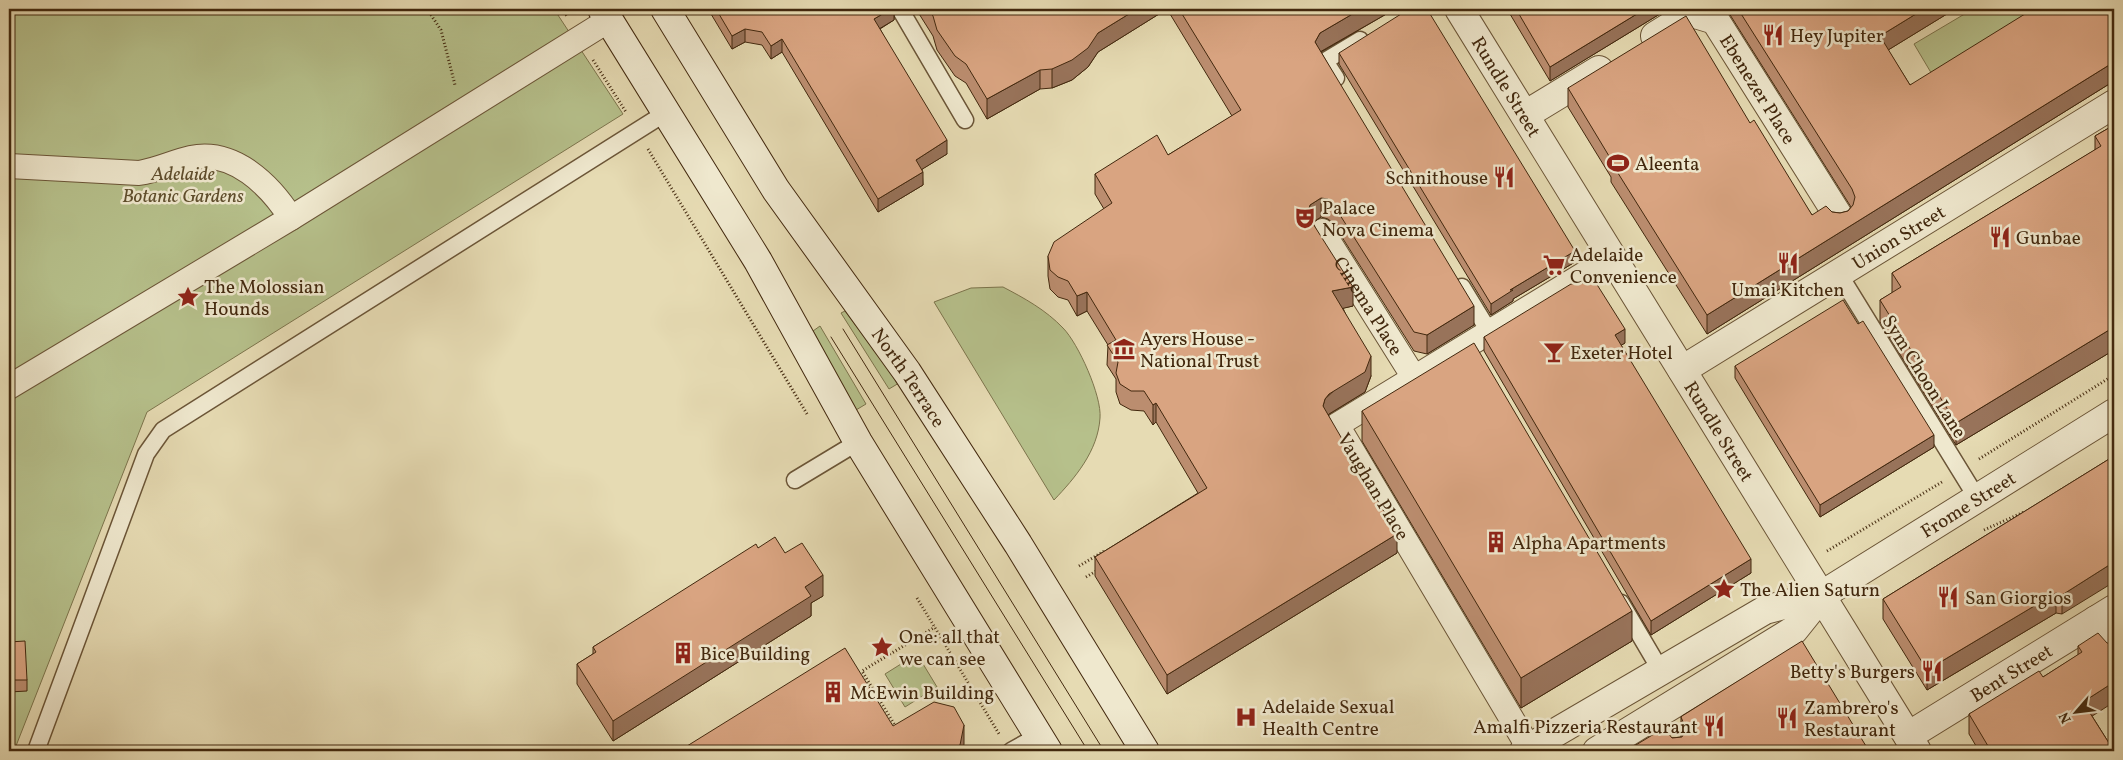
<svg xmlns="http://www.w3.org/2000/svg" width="2123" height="760" viewBox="0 0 2123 760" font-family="Vollkorn,serif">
<rect width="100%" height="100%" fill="#e6dbb3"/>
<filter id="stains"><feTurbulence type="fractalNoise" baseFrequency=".004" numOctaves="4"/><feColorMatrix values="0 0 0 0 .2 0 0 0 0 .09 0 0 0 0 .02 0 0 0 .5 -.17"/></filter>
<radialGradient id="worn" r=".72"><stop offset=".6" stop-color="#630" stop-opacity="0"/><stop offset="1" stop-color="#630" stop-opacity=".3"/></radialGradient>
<!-- green -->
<g fill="#b6c08b" stroke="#7c744c">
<path d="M9 9H554L623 114 147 412 14 751H9Z"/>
<path d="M1973 9H2044L1933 76 1914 44Z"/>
<path d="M1003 287C1024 298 1046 310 1063 328 1078 343 1102 396 1100 418 1098 451 1075 478 1054 500L934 302 971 288Z"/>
<path d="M845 311 899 383 889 389 841 313Z"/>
<path d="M820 326 866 404 856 410 832 369 813 331Z"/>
<path d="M917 654 937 687 905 707 885 674Z"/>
</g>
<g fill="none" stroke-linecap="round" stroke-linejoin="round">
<!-- service casing -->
<g stroke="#6b5537" stroke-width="19">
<g id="service">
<path d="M900 9 965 120"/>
<path d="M1336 78 1325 61 1360 40"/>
<path d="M1839 274 1977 498"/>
<path d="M1462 287 1490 333"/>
<path d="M795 480 858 442"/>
<path d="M1621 603 1661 671"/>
<path d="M36 751 146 454 163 430 667 112"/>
<path d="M1011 751 1038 736"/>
</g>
</g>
<!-- pedestrian casing -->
<g stroke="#6b5537" stroke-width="26">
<g id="pedestrian">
<path d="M9 166 139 173C158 170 173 162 191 158 234 149 270 185 291 218"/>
<path id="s1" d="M1322 231 1415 379"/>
<path d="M9 387 291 218 609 20"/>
<path d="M1529 748 1337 425 1612 257"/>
</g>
</g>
<!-- minor casing -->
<g stroke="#6b5537" stroke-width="30">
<g id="minor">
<path id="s2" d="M1655 36 1692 13 1715 20 1839 217"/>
<path d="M1525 115 1599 70"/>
<path id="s3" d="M1682 370 2114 104"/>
<path d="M2096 620 2114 649"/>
<path id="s4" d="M1908 736 2114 609"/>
</g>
</g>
<!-- tertiary casing -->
<g stroke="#6b5537" stroke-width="30">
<g id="tertiary">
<path id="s5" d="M1459 9 1917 751"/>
<path id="s6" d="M1524 751 1765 610 1822 595 2114 413"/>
<path d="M1597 751 1794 630 1822 595"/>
</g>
</g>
<!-- secondary casing -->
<g stroke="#42280e" stroke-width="30">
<g id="secondary">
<path d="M602 9 758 261 858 442 1048 751"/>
<path id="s7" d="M665 9 776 190 907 372 1018 544 1145 751"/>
</g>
</g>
<!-- path -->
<g stroke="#42280e" stroke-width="3" stroke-dasharray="1 2.5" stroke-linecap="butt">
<path d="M427 9 441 30 455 85"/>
<path d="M562 9 567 16"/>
<path d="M593 60 626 112"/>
<path d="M648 149 807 414"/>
<path d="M1979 459 2114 375"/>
<path d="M1984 530 2024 512"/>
<path d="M1827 551 1942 482"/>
<path d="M1079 566 1106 550"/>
<path d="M1086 577 1098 570"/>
<path d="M917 598 999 734"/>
<path d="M958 700 973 691"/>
<path d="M896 727 862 671 935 627"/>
</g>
<!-- service -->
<use href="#service" stroke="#efe8ce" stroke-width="16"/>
<!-- pedestrian -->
<use href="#pedestrian" stroke="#efe8ce" stroke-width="24"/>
<!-- minor -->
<use href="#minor" stroke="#efe8ce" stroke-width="28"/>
<!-- tertiary -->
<use href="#tertiary" stroke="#efe8ce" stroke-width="28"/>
<!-- secondary -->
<use href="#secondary" stroke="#efe8ce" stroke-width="28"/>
<!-- tram -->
<g stroke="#42280e" stroke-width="1">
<path d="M843 329 1104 751"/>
<path d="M831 337 1088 751"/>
</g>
</g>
<!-- wall -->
<g fill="#bb8d6f" stroke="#42280e">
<path d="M708 9H894V20L880 29 947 154 922 169 923 185 878 212 782 52 771 59 762 45 745 42 732 49Z"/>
<path d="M916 9H1395L1321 52 1474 325 1427 354 1414 351 1333 223 1328 219 1321 217 1313 223 1353 306 1343 308 1371 376 1365 392 1328 415 1397 553 1167 694 1095 576V557L1198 493 1156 422 1153 425 1144 411 1131 410 1120 404 1116 392V379L1107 365 1108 345 1087 311 1077 316 1068 300 1058 297 1050 289 1048 276V256L1104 209 1095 194V174L1168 155 1232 116 1167 9 1098 52 1088 67 1072 80 1052 88 1040 89 987 119 966 83 955 76 937 50 933 36Z"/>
<path d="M1507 9H1668L1550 81Z"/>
<path d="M1727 9H1955L1888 50 1910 85 2114 9V81L1707 334 1611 182V177L1568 107V88L1750 123 1812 215 1832 212 1840 213 1848 211 1851 207 1727 10Z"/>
<path d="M1339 53 1575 262 1513 299V301L1491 315 1339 64Z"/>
<path d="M2114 125V350L1956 445 1880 322V300L1892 293V273L2095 150V136Z"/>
<path d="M1484 337 1625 343 1621 345 1751 573 1651 635 1484 351Z"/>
<path d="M1735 366 1934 447 1820 517 1735 378Z"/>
<path d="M1362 411 1632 641 1521 708 1362 441Z"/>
<path d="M2114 456 2062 614 2056 613 1927 690 1883 619V599Z"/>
<path d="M758 548 785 553 823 596 811 603V616L613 741 577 684V664L593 654V647Z"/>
<path d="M9 642 27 680V691L9 692Z"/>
<path d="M2107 643 2092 716 2114 751H1979L1969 734V714L2043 677 2078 655V646Z"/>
<path d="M1681 717 1869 751 1672 738 1681 737Z"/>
</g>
<!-- shaded-wall -->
<g fill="#98735a" stroke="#42280e">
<path d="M891 9H894V20L874 32V19Z"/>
<path d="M1137 9H1167L1098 52 1088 67 1072 80 1052 88V69L1098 33Z"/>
<path d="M1361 9H1395L1320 52 1315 42 1320 33Z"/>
<path d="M1645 9H1668L1550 81V67Z"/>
<path d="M1924 9H1955L1880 55V36Z"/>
<path d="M745 29V42L732 49V36Z"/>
<path d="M782 39V52L771 59V46Z"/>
<path d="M2114 62V81L1707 334V315Z"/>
<path d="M1040 70V89L987 119V99Z"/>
<path d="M947 140V154L916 173V160Z"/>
<path d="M923 172V185L878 212V199Z"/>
<path d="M1321 198V217L1310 224 1308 212 1310 205Z"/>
<path d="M1575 251V262L1513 299V301L1491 315V304L1510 290Z"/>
<path d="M1353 287V306L1332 311V291Z"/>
<path d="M1087 292V311L1077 316V296Z"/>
<path d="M1474 306V325L1427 354V335Z"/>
<path d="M2114 327V350L1956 445V423Z"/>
<path d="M1625 329V343L1615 349V335Z"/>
<path d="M1371 356V376L1365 392 1329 414 1325 419 1323 406 1325 399Z"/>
<path d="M1156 403V422L1153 425V405Z"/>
<path d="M1934 435V447L1820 517V505Z"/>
<path d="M1397 534V553L1167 694V675Z"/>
<path d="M1751 559V573L1651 635V621Z"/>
<path d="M2114 562V582L2062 614V595Z"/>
<path d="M823 575V596L811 603V616L613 741V721L805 587Z"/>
<path d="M2056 593V613L1927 690V670Z"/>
<path d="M1632 611V641L1521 708V678Z"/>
<path d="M2114 682V702L2083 722V702Z"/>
<path d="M964 725V744L963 751H949Z"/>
</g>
<!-- building -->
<g fill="#d9a481" stroke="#42280e">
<path d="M716 9H891L874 19 947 140 916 160 923 172 878 199 782 39 771 46 762 32 745 29 732 36Z"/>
<path d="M928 9H1137L1098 33 1088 48 1072 60 1052 69 1040 70 987 99 966 64 955 56 937 30 933 16Z"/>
<path d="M1179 9H1361L1320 33 1315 42 1474 306 1427 335 1414 332 1333 204 1328 199 1321 198 1310 205 1308 212 1310 219 1353 287 1332 291 1371 356 1365 372 1329 394 1325 399 1323 406 1397 534 1167 675 1095 557 1207 488 1156 403 1153 405 1144 391H1131L1120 384 1116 373 1118 362 1107 345 1116 340 1087 292 1077 296 1068 281 1058 277 1050 270 1048 256 1054 242 1112 203 1095 174 1157 135 1168 155 1241 110Z"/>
<path d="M1409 9H1427L1575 251 1510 290H1513L1491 304 1339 53Z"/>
<path d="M1516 9H1645L1550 67Z"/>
<path d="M1738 9H1924L1880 36 1910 85 2033 9H2114V62L1707 315 1611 162 1612 161 1568 88 1686 16 1750 123 1754 120 1812 215 1826 206 1832 212 1840 213 1848 211 1853 205 1855 197 1852 189Z"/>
<path d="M2114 125V327L1956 423 1880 300 1901 287 1892 273 2101 146 2095 136Z"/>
<path d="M1596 283 1625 329 1615 335 1751 559 1651 621 1484 337 1571 284Z"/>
<path d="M1843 300 1858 324 1863 321 1934 435 1820 505 1735 366Z"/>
<path d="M1474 343 1632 611 1521 678 1362 411Z"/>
<path d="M2114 456V562L2062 595 2056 593 1927 670 1883 599Z"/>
<path d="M775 537 785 553 802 543 823 575 805 587 811 596 613 721 577 664 596 652 593 647 756 544 758 548Z"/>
<path d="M2098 633 2107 643 2114 644V682L2083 702 2114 751H1991L1969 714 2039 671 2043 677 2082 652 2078 646Z"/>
<path d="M25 641 27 680H9V642Z"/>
<path d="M1802 641 1869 751H1626L1664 728 1672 738 1682 737 1686 729 1681 717 1682 716Z"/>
<path d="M845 648 893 726 934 702 954 707 964 725 960 745 949 751H679Z"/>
</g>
<!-- icons -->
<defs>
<g id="restaurant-bare" transform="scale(1.725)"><path d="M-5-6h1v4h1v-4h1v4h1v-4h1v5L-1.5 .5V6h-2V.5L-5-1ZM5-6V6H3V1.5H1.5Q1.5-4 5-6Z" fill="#8f2418" stroke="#efe8ce" stroke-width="2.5" paint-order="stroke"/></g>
<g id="stadium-bare" transform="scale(1.725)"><path d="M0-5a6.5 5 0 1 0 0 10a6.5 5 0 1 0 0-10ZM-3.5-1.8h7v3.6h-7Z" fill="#8f2418" stroke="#efe8ce" stroke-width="2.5" paint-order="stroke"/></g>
<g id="theatre-bare" transform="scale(1.725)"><path d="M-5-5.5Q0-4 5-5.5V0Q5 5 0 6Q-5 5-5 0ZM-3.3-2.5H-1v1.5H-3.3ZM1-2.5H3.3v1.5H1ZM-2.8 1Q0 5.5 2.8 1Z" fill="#8f2418" stroke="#efe8ce" stroke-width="2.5" paint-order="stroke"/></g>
<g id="supermarket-bare" transform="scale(1.725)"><path d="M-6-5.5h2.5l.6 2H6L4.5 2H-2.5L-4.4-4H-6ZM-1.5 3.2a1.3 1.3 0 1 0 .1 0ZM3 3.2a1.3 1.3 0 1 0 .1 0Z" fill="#8f2418" stroke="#efe8ce" stroke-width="2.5" paint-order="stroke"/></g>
<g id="sight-bare" transform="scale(1.725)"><path d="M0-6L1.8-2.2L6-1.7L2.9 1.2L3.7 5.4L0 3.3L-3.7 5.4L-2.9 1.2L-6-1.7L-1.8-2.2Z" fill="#8f2418" stroke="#efe8ce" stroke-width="2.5" paint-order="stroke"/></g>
<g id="museum-bare" transform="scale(1.725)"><path d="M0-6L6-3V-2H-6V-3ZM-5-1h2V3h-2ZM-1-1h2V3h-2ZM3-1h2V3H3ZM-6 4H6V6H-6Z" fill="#8f2418" stroke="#efe8ce" stroke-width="2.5" paint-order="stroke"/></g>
<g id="bar-bare" transform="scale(1.725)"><path d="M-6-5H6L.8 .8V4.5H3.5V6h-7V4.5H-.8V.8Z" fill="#8f2418" stroke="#efe8ce" stroke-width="2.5" paint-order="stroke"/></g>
<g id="building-bare" transform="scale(1.725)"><path d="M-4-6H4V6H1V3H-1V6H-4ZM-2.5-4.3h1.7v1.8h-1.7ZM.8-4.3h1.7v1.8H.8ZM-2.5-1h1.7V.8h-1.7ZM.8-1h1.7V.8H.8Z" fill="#8f2418" stroke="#efe8ce" stroke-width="2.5" paint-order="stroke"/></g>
<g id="hospital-bare" transform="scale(1.725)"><path d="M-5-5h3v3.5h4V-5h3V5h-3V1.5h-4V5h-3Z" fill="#8f2418" stroke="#efe8ce" stroke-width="2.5" paint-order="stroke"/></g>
</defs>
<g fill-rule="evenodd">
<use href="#restaurant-bare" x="1773" y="35"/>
<use href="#stadium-bare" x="1618" y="163"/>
<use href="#restaurant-bare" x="1504" y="177"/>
<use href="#theatre-bare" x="1305" y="218"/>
<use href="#restaurant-bare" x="2000" y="237"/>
<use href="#restaurant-bare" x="1788" y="263"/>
<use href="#supermarket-bare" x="1554" y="265"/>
<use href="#sight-bare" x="188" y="297"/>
<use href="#museum-bare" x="1124" y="349"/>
<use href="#bar-bare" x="1554" y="352"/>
<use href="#building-bare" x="1496" y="542"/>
<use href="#sight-bare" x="1724" y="589"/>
<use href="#restaurant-bare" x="1948" y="597"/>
<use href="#sight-bare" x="882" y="647"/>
<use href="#building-bare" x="683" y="653"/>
<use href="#restaurant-bare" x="1932" y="671"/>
<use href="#building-bare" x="833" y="692"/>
<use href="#hospital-bare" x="1246" y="717"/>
<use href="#restaurant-bare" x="1787" y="718"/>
<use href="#restaurant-bare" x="1714" y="726"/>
</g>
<g text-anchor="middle" stroke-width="5" stroke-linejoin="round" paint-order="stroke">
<!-- poi labels -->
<g font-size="19" fill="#42280e" stroke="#efe8ce" text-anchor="start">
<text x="1790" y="42">Hey Jupiter</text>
<text x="1635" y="170">Aleenta</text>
<text x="1488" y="184" text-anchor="end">Schnithouse</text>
<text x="1322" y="214">Palace<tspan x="1322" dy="22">Nova Cinema</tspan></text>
<text x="2016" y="244">Gunbae</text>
<text x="1570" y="261">Adelaide<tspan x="1570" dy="22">Convenience</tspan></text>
<text x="204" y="293">The Molossian<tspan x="204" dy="22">Hounds</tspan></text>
<text x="1788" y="296" text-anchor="middle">Umai Kitchen</text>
<text x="1140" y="345">Ayers House -<tspan x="1140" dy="22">National Trust</tspan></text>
<text x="1570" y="359">Exeter Hotel</text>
<text x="1512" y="549">Alpha Apartments</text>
<text x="1740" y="596">The Alien Saturn</text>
<text x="1965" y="604">San Giorgios</text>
<text x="899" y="643">One: all that<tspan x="899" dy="22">we can see</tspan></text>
<text x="700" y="660">Bice Building</text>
<text x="1915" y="678" text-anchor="end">Betty's Burgers</text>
<text x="850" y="699">McEwin Building</text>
<text x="1262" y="713">Adelaide Sexual<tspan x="1262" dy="22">Health Centre</tspan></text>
<text x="1804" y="714">Zambrero's<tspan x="1804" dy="22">Restaurant</tspan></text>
<text x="1698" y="733" text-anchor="end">Amalfi Pizzeria Restaurant</text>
</g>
<!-- street labels -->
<g font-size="19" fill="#42280e" stroke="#efe8ce">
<text dy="7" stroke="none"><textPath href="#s5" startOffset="91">Rundle Street</textPath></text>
<text dy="7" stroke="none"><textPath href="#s2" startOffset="149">Ebenezer Place</textPath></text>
<text dy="7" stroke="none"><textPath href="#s3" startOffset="254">Union Street</textPath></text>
<text dy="7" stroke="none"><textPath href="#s1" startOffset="88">Cinema Place</textPath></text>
<text transform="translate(1925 376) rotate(58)" y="7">Sym Choon Lane</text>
<text dy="7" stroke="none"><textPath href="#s7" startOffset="442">North Terrace</textPath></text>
<text dy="7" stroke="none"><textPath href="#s5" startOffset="496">Rundle Street</textPath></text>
<text transform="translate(1374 486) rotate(59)" y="7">Vaughan Place</text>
<text dy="7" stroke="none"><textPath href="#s6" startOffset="510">Frome Street</textPath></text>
<text dy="7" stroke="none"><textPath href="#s4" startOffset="121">Bent Street</textPath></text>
</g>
<!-- park labels -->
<g font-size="19" font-style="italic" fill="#5f4e2d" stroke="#efe8ce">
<text x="183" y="180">Adelaide<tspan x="183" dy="22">Botanic Gardens</tspan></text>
</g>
</g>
<!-- margin -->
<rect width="2123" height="760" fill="none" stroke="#e6dbb3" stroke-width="30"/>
<rect x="10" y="10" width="2103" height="740" fill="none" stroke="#42280e" stroke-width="2.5"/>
<rect x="15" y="15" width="2093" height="730" fill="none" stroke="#42280e"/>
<!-- north arrow -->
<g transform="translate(2076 712) rotate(242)" stroke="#efe8ce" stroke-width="4" paint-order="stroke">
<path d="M0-4L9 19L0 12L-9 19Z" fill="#42280e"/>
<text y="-8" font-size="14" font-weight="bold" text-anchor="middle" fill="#42280e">N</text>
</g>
<rect width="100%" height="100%" filter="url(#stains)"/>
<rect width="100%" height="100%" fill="url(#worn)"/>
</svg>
